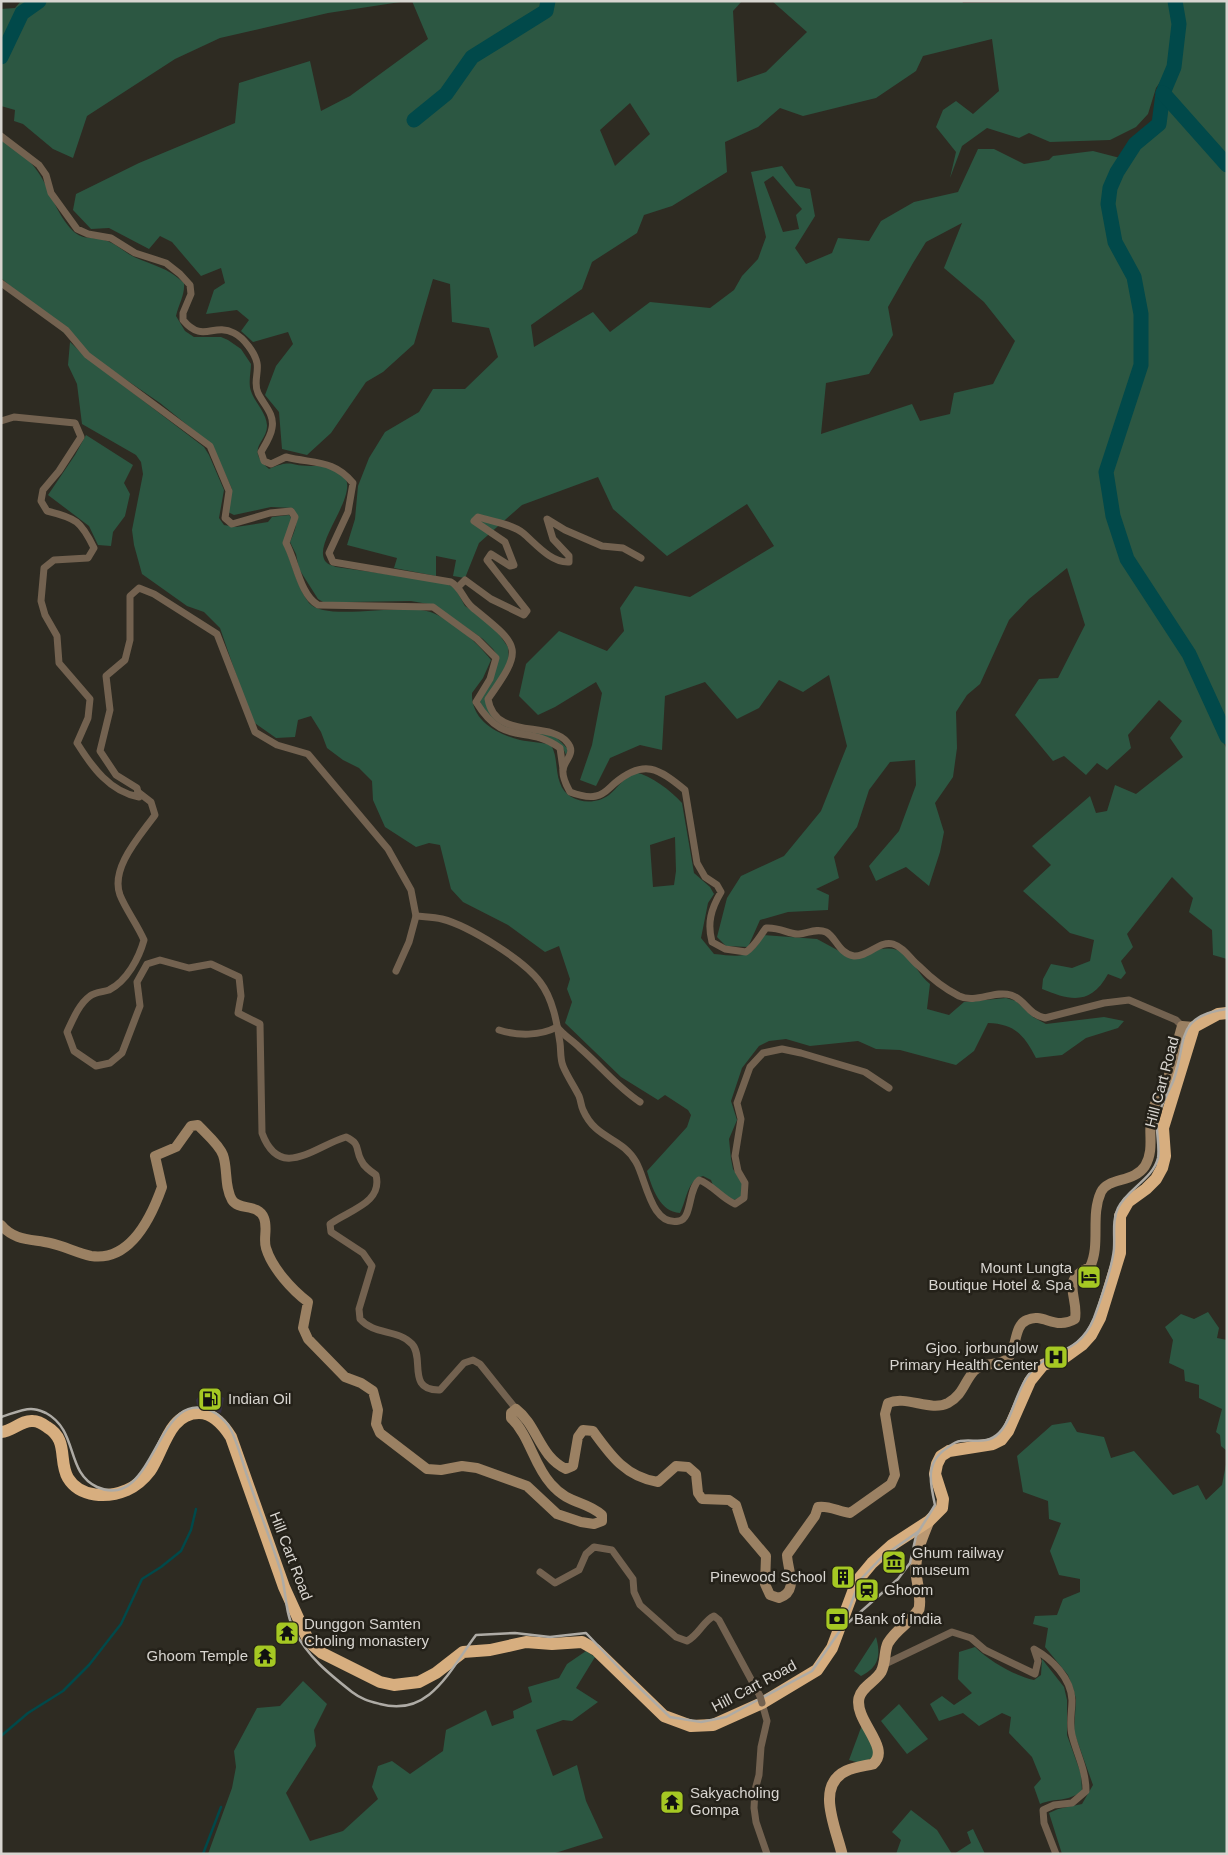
<svg xmlns="http://www.w3.org/2000/svg" width="1228" height="1855" viewBox="0 0 1228 1855" font-family="Arial,sans-serif">
<rect width="100%" height="100%" fill="#2e2b22"/>
<!-- commercial -->
<path fill="#352f40" d="M205 1387 224 1398 221 1413 197 1405 196 1400Z"/>
<!-- green -->
<g fill="#2c5742" fill-rule="evenodd">
<path d="M21 1H34L20 12 1 53V9L15 8Z"/>
<path d="M40 1H407L328 13 220 38 175 59 87 116 73 158 53 149 23 124 14 121 15 110 1 106V59L23 14Z"/>
<path d="M412 1H742L733 11 737 82 766 72 807 32 772 1H962L963 3 1171 1 1175 24 1171 66 1156 88 1148 114 1136 127 1110 140 1050 142 1029 133 1019 138 987 128 962 146 950 178 956 152 936 127 943 110 956 101 973 114 999 91 992 39 923 56 916 71 876 98 803 116 780 108 758 127 725 142 727 172 672 206 644 215 637 233 592 262 582 289 531 325 534 347 593 312 610 332 650 302 710 308 734 290 742 276 758 259 766 237 751 172 782 166 796 186 810 189 815 216 795 248 806 264 832 253 838 238 869 241 881 221 914 202 958 192 978 149H994L1024 164 1049 160 1053 156 1093 151 1120 158 1106 192 1104 205 1113 244 1128 277 1137 324V364L1103 472 1110 518 1123 562 1186 657 1227 750V959L1213 955 1212 930 1189 912 1193 898 1172 877 1127 934 1133 947 1121 961 1126 973 1121 979 1108 974C1091 1005 1071 1001 1042 989L1043 979 1051 964 1072 968 1090 961 1094 940 1070 933 1023 891 1051 865 1032 846 1090 796 1096 813 1107 811 1115 785 1136 794 1183 757 1170 738 1182 721 1159 700 1128 735 1131 748 1107 770 1097 763 1086 775 1064 756 1053 761 1015 715 1039 679 1058 678 1085 625 1067 568 1029 599 1009 620 980 684 967 695 956 712 957 748 953 777 935 803 944 832 940 852 929 886 906 867 876 881 869 866 899 831 916 785 915 760 890 762 869 790 857 827 834 857 839 878 816 889 829 895 828 910 788 912 760 920 748 947 726 946 717 937 727 898 741 876 784 856 821 811 847 746 829 675 803 692 779 680 759 708 737 719 705 682 665 696 662 750 640 745 610 758 596 786 580 780 592 745 602 693 596 682 555 707 538 715 519 696 526 664 559 631 607 651 624 631 620 608 635 586 690 597 774 546 747 504 667 556 613 509 598 477 522 505 479 543 465 578 453 576 456 560 436 556V576L394 568 397 558 347 545 355 519 358 486 369 458 385 432 419 412 433 389H465L498 357 489 328 452 322 450 284 433 279 414 344 383 372 366 382 331 433 307 455 282 449 279 412 265 395 276 366 293 344 288 332 253 342 241 331 249 320 237 310 206 314 214 290 225 283 221 268 201 276 172 242 160 236 149 249 109 228 91 229 73 210 76 194 139 163 235 123 239 83 310 61 321 111 350 96 428 39ZM630 103 650 134 615 166 600 130ZM773 176 802 209 796 215 799 229 783 232 764 182ZM962 223 944 268 984 302 1015 341 993 384 954 393 950 414 920 421 912 404 821 434 826 383 869 374 893 335 888 307 913 263 926 242Z"/>
<path d="M1180 1H1227V731L1192 652 1128 558 1116 510 1109 472 1144 364V313L1137 275 1118 240 1112 204 1114 188 1136 148 1161 126 1165 99 1178 66 1183 23Z"/>
<path d="M1 139C14 148 29 158 38 172 51 191 56 214 73 231 84 241 92 236 104 240 116 243 124 252 134 257 154 266 167 267 184 283 185 295 179 303 176 316L185 331 194 337H221L228 340 241 349 251 364C251 372 248 383 251 391 255 403 266 412 267 425 268 442 244 448 269 469 293 459 288 466 310 466 391 465 313 533 324 559 326 564 331 565 336 567L443 582 455 588 465 606 491 623 508 647 509 661 487 698 498 718 556 737 568 749 566 755 563 748C539 740 486 729 480 701L492 680 499 658 493 649 483 639 434 605 411 601 348 602H323L318 599 299 569 296 554 290 542C295 530 300 520 293 508L271 507 234 515 228 512 232 489 212 445 160 403 87 353 1 278Z"/>
<path d="M70 342 87 358 204 447 209 455 224 490 219 518 224 525 236 527 268 522 272 517 289 515 293 520 283 543C292 562 296 586 309 603 326 623 406 601 433 613 454 622 477 642 491 660L483 678 472 693C471 720 496 734 520 740 531 742 540 742 551 745 558 757 555 770 560 783 566 802 593 807 609 795 618 787 624 778 635 772 652 776 670 790 682 803L694 873 710 887 714 894 708 903 701 938 714 954C738 956 752 961 763 935L817 939 852 958C868 953 889 942 905 954 914 962 919 975 930 984L927 1009 949 1015 964 1002 1006 998 1016 1001 1033 1017 1046 1024 1104 1017 1124 1021 1118 1028 1086 1038 1062 1055 1036 1058C1024 1035 1015 1024 988 1023L974 1051 956 1065 900 1050 876 1049 858 1041 810 1046 786 1039 769 1041 759 1046 742 1068 731 1101 737 1120 729 1139 731 1159 733 1169 742 1183V1196L734 1200 714 1188 711 1180 703 1176C687 1180 687 1199 680 1213 660 1212 652 1188 647 1171L687 1127 691 1115 688 1110 665 1095 658 1100 621 1077 565 1023 572 1002 567 989 570 979 559 946 545 952 508 925 463 902 451 889 440 845 429 843 416 847 385 827 373 800 372 781 359 768 343 760 327 748 321 732 311 716 298 720 295 737 276 738 252 721 220 628 204 612 187 606 142 574 134 545 132 530 143 474 141 462 136 455 82 424 77 384 68 365ZM675 837 676 871 674 885 653 887 650 845Z"/>
<path d="M86 435 133 465 124 483 130 494 125 516 113 532 111 546 98 545 89 526 48 495 75 455Z"/>
<path d="M1208 1312 1219 1328 1217 1338 1227 1340V1451L1221 1446 1220 1435 1216 1432 1222 1409 1199 1398V1385L1185 1381 1184 1370 1169 1363 1173 1340 1165 1327 1181 1314 1194 1319Z"/>
<path d="M1071 1422 1077 1432 1104 1437 1111 1458 1134 1451 1173 1495 1198 1485 1206 1500 1222 1485 1227 1459V1854H1062L1049 1813 1058 1809 1082 1804 1093 1785 1074 1732 1076 1699 1073 1688 1068 1675 1045 1647 1048 1628 1033 1624 1035 1616 1057 1615 1063 1599 1080 1592V1579L1059 1575 1050 1551 1061 1523 1049 1519 1048 1501 1023 1492 1017 1456 1052 1425Z"/>
<path d="M876 1637C881 1655 879 1667 861 1676L854 1671Z"/>
<path d="M975 1647C991 1662 1013 1675 1034 1680L1041 1675 1042 1659 1064 1687 1067 1700V1735L1081 1774 1082 1791C1066 1803 1057 1797 1040 1804L1034 1787 1041 1779 1032 1757 1009 1733 1011 1717 1002 1713 979 1726 963 1713 939 1721 930 1704 942 1696 954 1705 972 1693 958 1679 959 1652Z"/>
<path d="M586 1651 595 1657 576 1688 598 1702 572 1721 563 1720 536 1730 553 1776 577 1765 586 1801 603 1838 552 1854H208L232 1788 236 1767 234 1751 257 1708 280 1706 303 1681 327 1704 314 1730 316 1746 286 1793 310 1841 343 1831 378 1799 372 1787 378 1766 392 1761 410 1774 443 1751 446 1730 486 1710 492 1726 514 1718 513 1711 532 1702 528 1687 559 1678 567 1664Z"/>
<path d="M899 1704 928 1739 907 1754 881 1721Z"/>
<path d="M862 1725 876 1750 872 1758 860 1763 849 1760Z"/>
<path d="M911 1810 937 1830 952 1854H896L901 1840 892 1832Z"/>
<path d="M973 1829 985 1854H954L971 1843 967 1832Z"/>
</g>
<g fill="none" stroke-linecap="round" stroke-linejoin="round">
<!-- stream -->
<g stroke="#01494a" stroke-width="2.5">
<path d="M1 1736 28 1713 63 1691 89 1665 121 1624 142 1579 161 1567 181 1551 191 1530 196 1509"/>
<path d="M203 1854 221 1807"/>
</g>
<!-- river -->
<g stroke="#01494a" stroke-width="15">
<path d="M1175 1 1179 24 1174 67 1163 93 1159 124 1135 144 1117 172 1110 188 1108 204 1115 242 1134 277 1141 314V365L1106 472 1113 516 1127 559 1189 654 1227 737"/>
<path d="M1 57 22 13 39 1"/>
<path d="M1163 93 1227 165"/>
<path d="M414 120 446 94 472 57 546 11 548 1"/>
</g>
<!-- street -->
<g stroke="#736250" stroke-width="7">
<path d="M1 136 39 165 46 175 51 193 77 229 88 234 111 238 135 253 166 263 180 274 190 285 191 294 183 313V320C203 344 213 322 234 333 244 338 255 353 257 363 259 373 253 383 258 393 263 404 275 414 272 428 271 436 265 445 261 452L264 461 271 464 286 457C313 464 334 459 353 483L348 512 329 553 333 562 451 582C462 588 463 600 473 608 521 647 524 648 488 699 495 741 549 720 567 742 577 753 564 760 563 770 562 778 567 786 570 792 578 795 588 798 596 796 604 795 609 788 615 783 644 759 658 768 685 790L697 863 705 877 717 885 721 892C711 909 707 923 712 942L725 949 746 952C756 945 759 937 766 928 781 927 789 935 799 934 808 933 817 928 826 932 836 937 839 954 854 956 868 957 880 940 893 944 905 948 910 959 919 966 930 977 945 989 959 996 976 1004 994 990 1011 995 1026 1000 1027 1014 1045 1018L1104 1003 1129 1000 1176 1020 1182 1026"/>
<path d="M1 283 66 330 87 355 210 446 229 491 225 518 232 524 270 513 291 511 295 517 286 543C296 561 300 595 318 605L433 607 477 639 496 658 490 679 476 702C505 749 526 723 560 748L563 769"/>
<path d="M1 421 14 417 75 423 81 437 59 471 43 490 41 501 47 511C76 518 81 521 94 548L88 558 54 560 44 568 41 601 45 615 57 636 59 663 90 699 88 718 77 743C92 767 110 792 139 797L137 788 116 775 100 751 110 710 106 676 125 660 130 640V596L139 588 154 594 217 634 255 732 277 745 308 754 388 849 411 890 416 916 409 942 396 971"/>
<path d="M459 586 465 580 491 599 524 615 527 611 487 560 491 554 510 566 514 565 505 542 474 521 478 517C491 521 512 524 523 533 535 543 551 563 569 562V556L553 539 547 519 565 530 602 546 623 548 641 558"/>
<path d="M138 792 151 802 155 815C140 836 110 868 120 895 126 910 137 924 144 940 139 958 127 981 109 990 103 992 95 992 90 996 79 1004 73 1019 67 1032L74 1051 96 1066 110 1063 122 1053 140 1006 137 982 147 964 160 960 189 968 211 964 239 977 241 996 238 1013 260 1024 262 1133C280 1182 315 1146 346 1137 361 1144 355 1149 361 1160 364 1167 370 1171 376 1175 383 1203 349 1210 330 1224L331 1232 363 1253 372 1266 359 1309 360 1319C374 1335 398 1329 412 1344 425 1358 406 1391 440 1390L464 1363 473 1360 480 1364 516 1409"/>
<path d="M416 916C425 917 434 917 442 919 469 926 524 960 540 982 553 999 557 1023 560 1043 561 1050 560 1059 563 1066 567 1076 574 1086 579 1096 581 1101 581 1106 583 1110 596 1140 622 1137 636 1162 646 1179 651 1227 679 1221 692 1219 688 1190 699 1180 713 1185 721 1198 735 1204L744 1198 745 1183 738 1171 735 1156 741 1119 737 1103 750 1067 763 1053 782 1049 801 1053 865 1072 889 1088"/>
<path d="M499 1030C518 1036 540 1036 557 1027 564 1036 572 1040 580 1048 601 1066 617 1087 640 1102"/>
<path d="M540 1572 555 1583 579 1570 586 1554 594 1547 612 1550 633 1579 634 1592 640 1605 676 1637 687 1641C699 1635 703 1621 714 1616L719 1620 760 1696"/>
<path d="M883 1665 952 1632 971 1638 985 1650 1035 1674 1038 1661 1034 1649C1052 1659 1071 1678 1072 1700 1072 1711 1069 1724 1072 1735 1077 1755 1086 1770 1086 1791L1072 1803 1054 1805 1043 1810 1044 1823 1056 1854"/>
<path d="M762 1703 767 1721 761 1747 759 1775 755 1790 754 1808 756 1822 767 1854"/>
</g>
<!-- secondary -->
<path stroke="#9b8163" stroke-width="10" d="M1 1225C14 1241 32 1239 50 1243 64 1246 77 1253 91 1256 130 1262 151 1218 162 1187L155 1156 176 1147 191 1126 198 1125C205 1133 219 1144 223 1155 228 1169 224 1186 232 1200 239 1211 258 1203 264 1218 268 1228 263 1239 266 1248 272 1268 292 1290 308 1302L303 1328 308 1339 345 1377 361 1383 373 1391 378 1410 376 1424 380 1433 427 1469 441 1470 462 1466 477 1468 527 1486 557 1514 581 1522 594 1524 602 1521V1515C585 1500 569 1505 551 1484 533 1464 530 1436 511 1418V1413L516 1409C538 1426 539 1456 566 1469L573 1466 578 1437 583 1430 593 1431C611 1456 626 1477 658 1482L676 1466 688 1467 696 1474 698 1493 702 1499 729 1500 736 1505 744 1530 766 1556 765 1584 770 1595 779 1598C799 1591 788 1572 787 1555L815 1516 818 1507C829 1505 839 1512 850 1513L891 1484 895 1475 885 1414 888 1403C907 1395 930 1412 948 1403 963 1395 964 1382 974 1371 983 1361 1001 1367 1009 1357 1017 1347 1014 1325 1027 1320 1043 1312 1055 1331 1075 1319 1079 1296 1059 1280 1090 1267 1101 1244 1090 1216 1101 1192 1108 1177 1134 1183 1145 1166 1156 1148 1146 1128 1153 1109 1156 1099 1165 1089 1168 1078 1173 1061 1177 1043 1182 1026L1194 1027"/>
<!-- primary -->
<path stroke="#ba9872" stroke-width="11" d="M842 1854C836 1828 815 1786 846 1771 854 1767 864 1766 873 1764 892 1748 854 1721 859 1698 862 1686 875 1682 881 1672 886 1663 884 1651 888 1643 896 1629 911 1622 919 1609 922 1595 916 1583 916 1570 915 1553 923 1536 929 1521"/>
<!-- highway -->
<path stroke="#d7ae7f" stroke-width="12" d="M1 1432C13 1431 21 1420 33 1421 38 1421 43 1424 47 1427 69 1440 58 1461 68 1478 80 1498 108 1498 127 1490 136 1486 144 1479 150 1471 164 1450 169 1413 199 1413 214 1413 224 1426 231 1437L284 1587 309 1642 322 1653 380 1682 394 1685 419 1682 436 1673 463 1652 490 1650 526 1642 552 1644 582 1642 596 1650 664 1716 691 1726 713 1725 762 1703 817 1670 832 1648 857 1581 872 1563 892 1545 929 1521 942 1508 943 1499 935 1474 937 1464 941 1456 949 1451 993 1444 1001 1440 1008 1431 1030 1381 1043 1365 1064 1358 1082 1345 1091 1335 1100 1318 1120 1253V1216L1128 1202 1146 1189 1156 1179 1162 1168 1165 1156 1163 1128 1194 1027 1218 1014 1227 1013"/>
<!-- rail -->
<g stroke="#aeaba5" stroke-width="2.5">
<path d="M1 1417C11 1414 22 1409 31 1409 37 1409 41 1411 46 1413 79 1431 65 1472 97 1487 158 1514 155 1376 217 1414 222 1418 227 1423 230 1428 239 1445 243 1466 250 1484 260 1513 272 1543 281 1572 286 1590 285 1613 294 1630 308 1657 328 1673 352 1692 361 1699 369 1701 380 1704 430 1718 451 1668 476 1635L515 1633 550 1637 586 1633 624 1673 670 1717 701 1722 726 1717 812 1671 841 1629 898 1579 910 1563 916 1536 935 1505C930 1483 925 1462 947 1448 951 1445 956 1441 960 1441 975 1439 987 1445 999 1433 1013 1419 1016 1389 1030 1373 1049 1348 1078 1357 1094 1318 1101 1299 1112 1269 1114 1249 1115 1235 1112 1220 1118 1208 1127 1189 1153 1179 1158 1158 1160 1147 1156 1133 1157 1121 1159 1107 1169 1092 1174 1079 1187 1042 1174 1016 1227 1009"/>
<path d="M843 1625 860 1580 882 1557 919 1531"/>
</g>
<!-- street-bridge -->
<path stroke="#736250" stroke-width="7" d="M760 1696 762 1703"/>
</g>
<!-- icons -->
<defs>
<g id="hotel-square" transform="scale(1.25)"><rect x="-9" y="-9" width="18" height="18" rx="4" fill="#a5c823" stroke="#242119"/><path d="M-6-4.5h1.5V1H6V5H4.5V3h-9V5H-6ZM-4 0a1.8 1.8 0 1 1 3.6 0ZM.5 0V-2.5h3Q6-2.5 6 0Z" fill="#111"/></g>
<g id="hospital-square" transform="scale(1.25)"><rect x="-9" y="-9" width="18" height="18" rx="4" fill="#a5c823" stroke="#242119"/><path d="M-5-5h3v3.5h4V-5h3V5h-3V1.5h-4V5h-3Z" fill="#111"/></g>
<g id="fuel-square" transform="scale(1.25)"><rect x="-9" y="-9" width="18" height="18" rx="4" fill="#a5c823" stroke="#242119"/><path d="M-5.5-6h7V0h2V4h1.3V-2.5L3-4.5l.8-.8L6-3V5H2.5V1h-1V6h-7ZM-4.2-4.7v3.2H.2V-4.7Z" fill="#111"/></g>
<g id="museum-square" transform="scale(1.25)"><rect x="-9" y="-9" width="18" height="18" rx="4" fill="#a5c823" stroke="#242119"/><path d="M0-6L6-3V-2H-6V-3ZM-5-1h2V3h-2ZM-1-1h2V3h-2ZM3-1h2V3H3ZM-6 4H6V6H-6Z" fill="#111"/></g>
<g id="building-square" transform="scale(1.25)"><rect x="-9" y="-9" width="18" height="18" rx="4" fill="#a5c823" stroke="#242119"/><path d="M-4-6H4V6H1V3H-1V6H-4ZM-2.5-4.3h1.7v1.8h-1.7ZM.8-4.3h1.7v1.8H.8ZM-2.5-1h1.7V.8h-1.7ZM.8-1h1.7V.8H.8Z" fill="#111"/></g>
<g id="station-square" transform="scale(1.25)"><rect x="-9" y="-9" width="18" height="18" rx="4" fill="#a5c823" stroke="#242119"/><path d="M-3-6H3Q5-6 5-4V2Q5 4 3 4L4.5 6H3L1.5 4h-3L-3 6H-4.5L-3 4Q-5 4-5 2V-4Q-5-6-3-6ZM-3.5-4v3h7v-3ZM-3.5 1v1.5H-2V1ZM2 1v1.5H3.5V1Z" fill="#111"/></g>
<g id="bank-square" transform="scale(1.25)"><rect x="-9" y="-9" width="18" height="18" rx="4" fill="#a5c823" stroke="#242119"/><path d="M-6-4H6V4H-6ZM0-2.3a2.3 2.3 0 1 0 0 4.6a2.3 2.3 0 1 0 0-4.6Z" fill="#111"/></g>
<g id="temple-square" transform="scale(1.25)"><rect x="-9" y="-9" width="18" height="18" rx="4" fill="#a5c823" stroke="#242119"/><path d="M0-6L5-2H3V0L6.5 2.5H4V6H1.5V3h-3V6H-4V2.5H-6.5L-3 0V-2H-5Z" fill="#111"/></g>
</defs>
<g fill-rule="evenodd">
<use href="#hotel-square" x="1089" y="1277"/>
<use href="#hospital-square" x="1056" y="1357"/>
<use href="#fuel-square" x="210" y="1399"/>
<use href="#museum-square" x="894" y="1562"/>
<use href="#building-square" x="843" y="1577"/>
<use href="#station-square" x="867" y="1590"/>
<use href="#bank-square" x="837" y="1619"/>
<use href="#temple-square" x="287" y="1633"/>
<use href="#temple-square" x="265" y="1656"/>
<use href="#temple-square" x="672" y="1802"/>
</g>
<g text-anchor="middle" stroke-width="5" stroke-linejoin="round" paint-order="stroke">
<!-- street labels -->
<g font-size="15" fill="#d8d5d0" stroke="#242119">
<text transform="translate(1162 1082) rotate(-75)" y="5">Hill Cart Road</text>
<text transform="translate(291 1556) rotate(69)" y="5">Hill Cart Road</text>
<text transform="translate(754 1686) rotate(-28)" y="5">Hill Cart Road</text>
</g>
<!-- poi labels -->
<g font-size="15" fill="#d8d5d0" stroke="#242119" text-anchor="start">
<text x="1072" y="1273" text-anchor="end">Mount Lungta<tspan x="1072" dy="17">Boutique Hotel &amp; Spa</tspan></text>
<text x="1038" y="1353" text-anchor="end">Gjoo. jorbunglow<tspan x="1038" dy="17">Primary Health Center</tspan></text>
<text x="228" y="1404">Indian Oil</text>
<text x="912" y="1558">Ghum railway<tspan x="912" dy="17">museum</tspan></text>
<text x="826" y="1582" text-anchor="end">Pinewood School</text>
<text x="884" y="1595">Ghoom</text>
<text x="854" y="1624">Bank of India</text>
<text x="304" y="1629">Dunggon Samten<tspan x="304" dy="17">Choling monastery</tspan></text>
<text x="248" y="1661" text-anchor="end">Ghoom Temple</text>
<text x="690" y="1798">Sakyacholing<tspan x="690" dy="17">Gompa</tspan></text>
</g>
</g>
<!-- border -->
<rect width="1228" height="1855" fill="none" stroke="#d8d5d0" stroke-width="5"/>
</svg>
